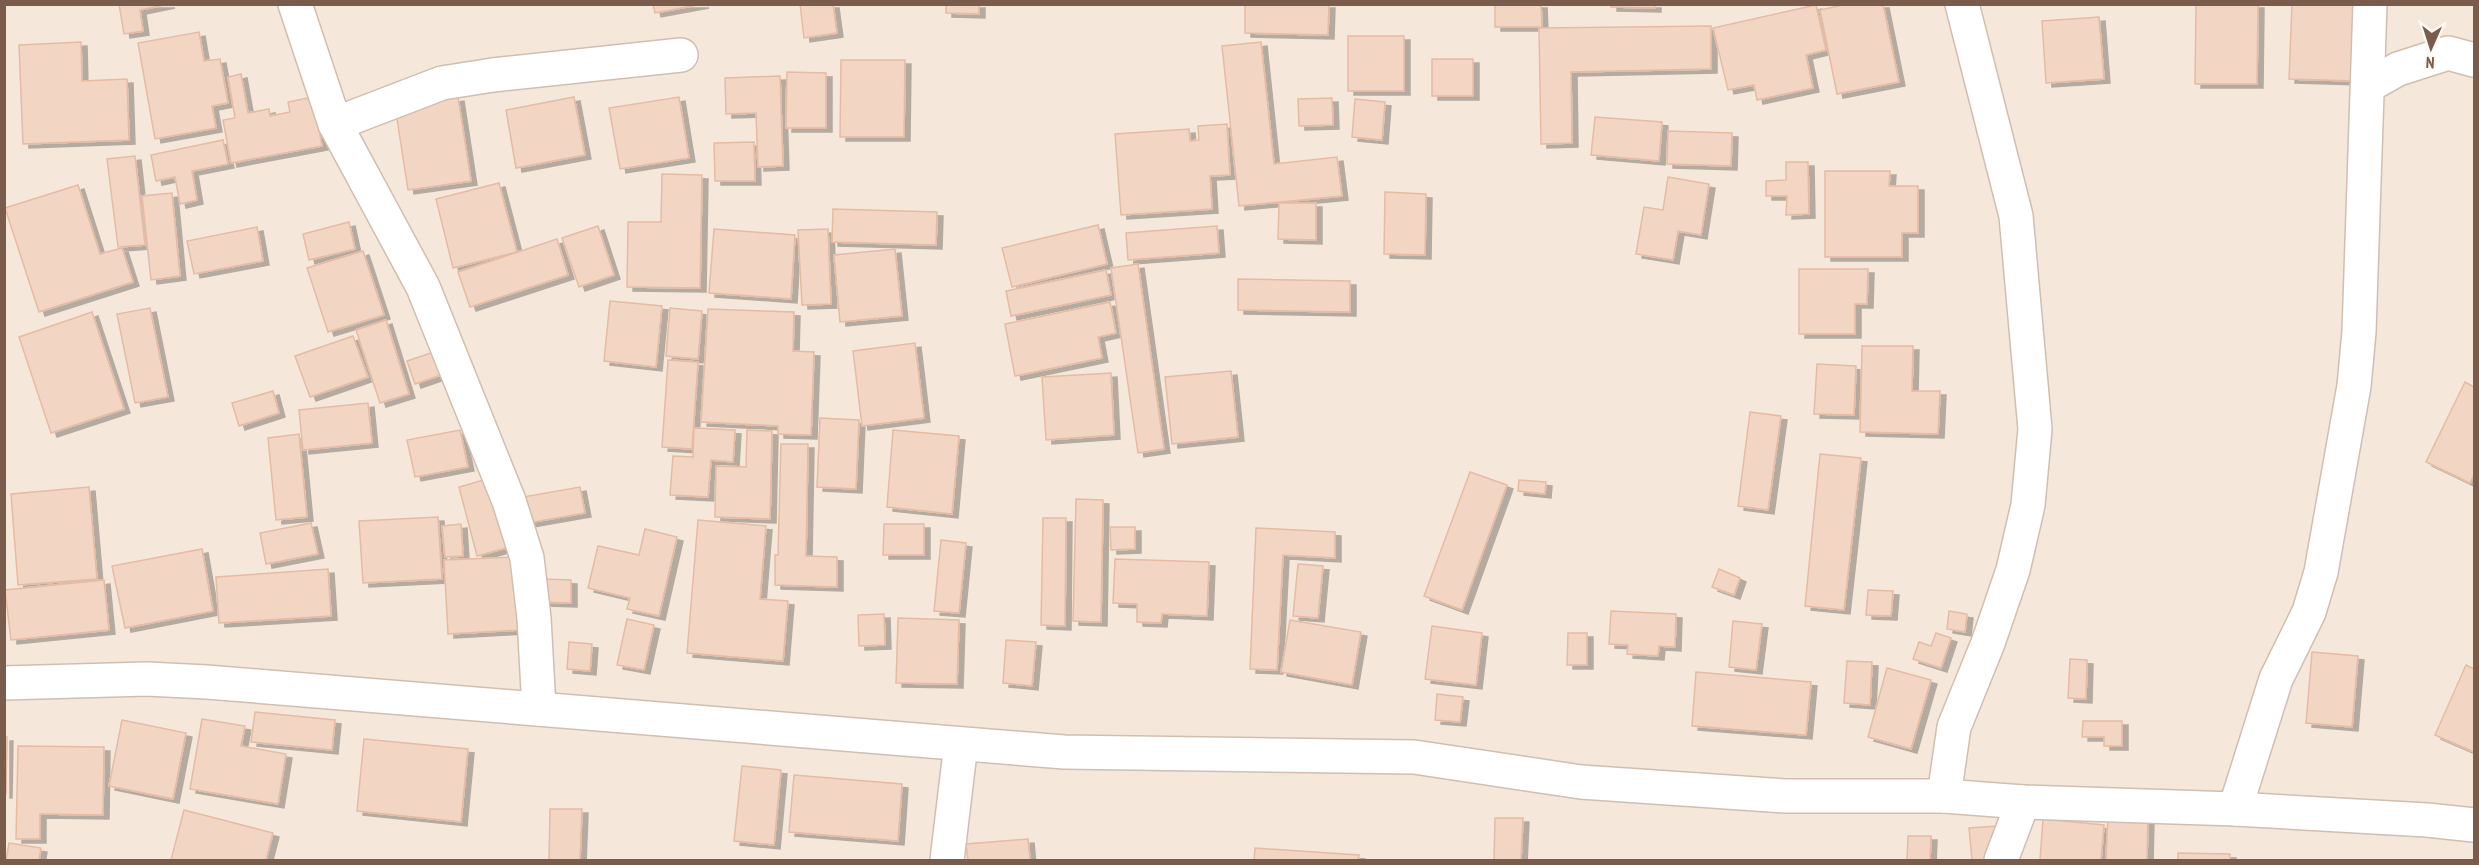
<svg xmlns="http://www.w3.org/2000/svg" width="2479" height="865" viewBox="0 0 2479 865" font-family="'PT Sans Narrow',sans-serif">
<defs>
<filter id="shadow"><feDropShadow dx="6" dy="4" stdDeviation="0" flood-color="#0004"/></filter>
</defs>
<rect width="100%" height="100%" fill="#fdf6ec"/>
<!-- residential -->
<rect fill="#f5e8da" x="5" y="5" width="2469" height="855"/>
<!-- building -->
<g fill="#f3d5c3" stroke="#e6bba3" stroke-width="1.5" filter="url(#shadow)">
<path d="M119 4H169L140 10 143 31 124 34Z"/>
<path d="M653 4H703L655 13Z"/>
<path d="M800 4H833L837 33 804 38Z"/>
<path d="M946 4H979V14L946 13Z"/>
<path d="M1245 4H1329L1328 35 1245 33Z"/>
<path d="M1495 4H1541L1542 27H1495Z"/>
<path d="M1611 4H1655V8L1611 7Z"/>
<path d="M1847 4H1883L1899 82 1837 94 1820 10Z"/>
<path d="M2196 4H2258L2257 84H2195Z"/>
<path d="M2292 4H2357L2355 81 2289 79Z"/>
<path d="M1816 5 1826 50 1806 55 1813 88 1757 100 1754 85 1728 90 1713 28Z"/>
<path d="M2099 17 2104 79 2046 83 2042 21Z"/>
<path d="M1711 26V69L1571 72 1572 143 1541 144 1539 28Z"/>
<path d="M199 32 204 61 220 59 228 103 212 106 216 128 155 139 138 43Z"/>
<rect x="1348" y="36" width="56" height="55"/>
<path d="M81 42 82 81 127 79 129 140 23 144 19 45Z"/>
<path d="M1261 42 1274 164 1337 157 1342 196 1239 206 1222 46Z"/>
<rect x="1432" y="59" width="41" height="37"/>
<path d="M841 60H905L904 137H840Z"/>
<path d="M787 72 826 73V128H786Z"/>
<path d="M241 74 248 113 269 109 270 116 290 112 288 102 313 97 322 146 231 163 223 120 235 118 228 77Z"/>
<path d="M780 76 783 166 758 167 756 113 726 114 725 78Z"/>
<path d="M458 97 471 181 408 190 395 106Z"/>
<path d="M574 97 585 155 516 168 506 110Z"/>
<path d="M679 97 689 158 620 169 609 108Z"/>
<path d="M1332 98 1333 125 1299 126 1298 99Z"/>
<path d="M1355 99 1385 102 1382 140 1352 137Z"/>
<path d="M1595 117 1662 122 1659 161 1591 155Z"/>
<path d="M1227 124 1230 175 1210 176 1212 209 1121 215 1115 134 1189 129 1190 141 1199 140 1198 126Z"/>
<path d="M1668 131 1732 133 1731 166 1667 164Z"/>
<path d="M223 140 228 164 192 171 197 200 180 204 175 177 156 181 151 155Z"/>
<path d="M754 142 755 181H715L714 143Z"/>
<path d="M135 156 145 245 118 247 107 159Z"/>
<path d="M1786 162H1808L1809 214 1786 215 1787 196H1766V181L1786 180Z"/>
<path d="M1825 171H1890L1889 186H1918V233H1902V257H1825Z"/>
<path d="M662 174 702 175 700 288 627 287 628 222H661Z"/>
<path d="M1668 177 1709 184 1701 235 1678 231 1673 260 1636 254 1644 207 1663 210Z"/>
<path d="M499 183 517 252 453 268 436 199Z"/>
<path d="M78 185 100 254 122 248 133 282 39 312 5 208Z"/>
<path d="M1385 192 1426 194 1425 255 1384 254Z"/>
<path d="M172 193 180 276 151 280 142 196Z"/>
<path d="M1279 203H1316V240L1278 239Z"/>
<path d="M833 209 937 212 936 245 832 242Z"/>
<path d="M349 222 355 249 309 260 303 234Z"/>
<path d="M1098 225 1107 264 1012 287 1002 248Z"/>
<path d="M598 226 614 275 579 287 562 238Z"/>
<path d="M1217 226 1219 253 1128 260 1126 233Z"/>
<path d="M257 227 263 261 194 274 187 241Z"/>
<path d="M714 229 795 235 791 299 709 293Z"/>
<path d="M828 229 831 304 802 305 798 230Z"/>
<path d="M557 239 568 275 470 307 458 272Z"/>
<path d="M895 249 902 316 840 322 834 255Z"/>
<path d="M363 251 384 315 328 332 307 268Z"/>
<path d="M1138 264 1164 449 1138 453 1111 268Z"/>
<path d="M1799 269H1868L1867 304H1855V334H1799Z"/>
<path d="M1106 270 1111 295 1011 316 1006 291Z"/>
<path d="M1238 279 1350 281V312L1238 310Z"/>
<path d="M610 301 662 306 656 367 604 361Z"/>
<path d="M1110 302 1116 333 1098 337 1102 358 1015 376 1005 324Z"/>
<path d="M150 308 168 397 135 403 117 314Z"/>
<path d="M670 308 702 311 698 359 666 356Z"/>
<path d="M708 309 794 312 793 351 814 352 811 435 778 434V426L701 422Z"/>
<path d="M92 312 124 409 51 433 19 337Z"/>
<path d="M386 320 409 394 380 403 356 330Z"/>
<path d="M353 336 368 377 310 397 295 356Z"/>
<path d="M915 343 924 418 862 426 853 351Z"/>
<path d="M1862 346H1913L1912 391H1940L1938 434 1860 432Z"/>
<path d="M437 351 444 374 415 384 407 361Z"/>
<path d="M668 360 698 362 692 449 662 447Z"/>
<path d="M1817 364 1856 366 1854 415 1814 414Z"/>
<path d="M1231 371 1238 437 1172 444 1165 377Z"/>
<path d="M1111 373 1114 435 1046 440 1042 377Z"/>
<path d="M2465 382 2474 387V475L2470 483 2426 462Z"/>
<path d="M273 391 279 413 239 426 232 403Z"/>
<path d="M368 403 372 443 303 450 299 410Z"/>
<path d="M1750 412 1781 416 1768 510 1738 506Z"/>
<path d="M820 418 859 420 856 489 817 487Z"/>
<path d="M694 428 735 430 733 462 711 460 708 497 670 495 673 456 693 457Z"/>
<path d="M460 430 468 467 415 477 407 440Z"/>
<path d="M747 430 772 431 770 519 715 517 716 466 746 467Z"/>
<path d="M893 430 959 436 952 514 887 507Z"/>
<path d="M299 434 307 517 276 520 268 438Z"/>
<path d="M781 444H808L806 556 837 557V587L775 585V555H778Z"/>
<path d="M1820 454 1861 458 1844 610 1805 606Z"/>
<path d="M1470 472 1507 485 1462 610 1424 596Z"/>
<path d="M491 478 510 547 477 556 459 487Z"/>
<path d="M1519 480 1546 482 1545 494 1518 491Z"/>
<path d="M89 487 97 579 18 585 11 494Z"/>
<path d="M580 487 585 513 528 523 523 497Z"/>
<path d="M1076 499 1103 500 1101 622 1073 621Z"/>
<path d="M438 517 442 579 363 583 359 521Z"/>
<path d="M1043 518H1066L1065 626 1041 625Z"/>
<path d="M698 520 766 526 760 599 788 601 783 661 687 653Z"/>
<path d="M311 523 318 554 266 564 260 533Z"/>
<path d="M461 524 463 556 445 557 442 526Z"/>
<path d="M884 524H924V555H883Z"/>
<path d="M1110 527H1135V549L1111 550Z"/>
<path d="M1256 528 1335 532V558L1283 555 1277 670 1250 669Z"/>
<path d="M645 529 677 537 659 616 627 609 630 598 588 588 598 546 639 555Z"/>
<path d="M941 540 966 543 959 613 934 611Z"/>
<path d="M202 549 213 611 125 628 112 566Z"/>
<path d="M515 557 519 630 448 634 444 560Z"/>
<path d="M1115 559 1209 562 1207 616 1162 614 1161 623 1137 622V604L1113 603Z"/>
<path d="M1298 564 1323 566 1318 618 1293 616Z"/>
<path d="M328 569 331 616 219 623 216 577Z"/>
<path d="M1719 569 1740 578 1734 595 1712 587Z"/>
<path d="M542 579 571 580V603L542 602Z"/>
<path d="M104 580 109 630 11 640 5 590Z"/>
<path d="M1868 590 1893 591 1891 616 1866 615Z"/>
<path d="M1611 611 1676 614 1675 647 1659 646 1658 656 1627 654 1628 645 1609 644Z"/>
<path d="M1949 611 1967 614 1965 632 1947 629Z"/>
<path d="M884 614 885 645 859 646 858 615Z"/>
<path d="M898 618 959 620 957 684 896 683Z"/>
<path d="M627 619 654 625 644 670 617 665Z"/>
<path d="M1290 620 1361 632 1352 685 1281 672Z"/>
<path d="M1733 621 1762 624 1756 670 1729 667Z"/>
<path d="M1432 626 1482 633 1476 685 1425 679Z"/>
<path d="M1568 633H1587V665H1567Z"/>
<path d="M1936 633 1951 638 1941 668 1913 659 1919 642 1931 646Z"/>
<path d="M1006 640 1036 642 1032 686 1003 683Z"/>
<path d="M569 642 592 644 590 671 567 669Z"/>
<path d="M2312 652 2358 656 2352 727 2306 723Z"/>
<path d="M2070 659 2087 660 2086 699 2068 698Z"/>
<path d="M1847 661 1872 662 1870 705 1844 703Z"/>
<path d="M2466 665 2474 669V752L2435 735Z"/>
<path d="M1887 668 1931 680 1911 749 1868 737Z"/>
<path d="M1696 672 1811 682 1806 735 1692 726Z"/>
<path d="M1437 694 1463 697 1460 722 1435 720Z"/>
<path d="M255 712 335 720 332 750 251 742Z"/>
<path d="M202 719 245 726 241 746 286 754 278 804 190 789Z"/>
<path d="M122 720 186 733 173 799 109 786Z"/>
<path d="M2083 721H2122V746H2104V737H2082Z"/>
<path d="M4 737H7L6 794H4Z"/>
<path d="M364 739 468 749 461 822 357 811Z"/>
<path d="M18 746 104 747 103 815 40 814V839H16Z"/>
<path d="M742 766 781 770 774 845 734 841Z"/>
<path d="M794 775 902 784 898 841 789 832Z"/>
<path d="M550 809H582L580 860H549Z"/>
<path d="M184 810 273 833 266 860H171Z"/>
<path d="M2108 815 2148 816 2147 860H2106Z"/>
<path d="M1495 818H1523L1521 860H1494Z"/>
<path d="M2043 819 2104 825 2101 860H2040Z"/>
<path d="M1997 826 2000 860H1972L1969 828Z"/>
<path d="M1908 836H1931L1930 860H1907Z"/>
<path d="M1028 839 1030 860H968L966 844Z"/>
<path d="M9 843 41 848 39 860H6Z"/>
<path d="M1255 848 1359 855 1358 860H1254Z"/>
<path d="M2178 853 2230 854V860H2178Z"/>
</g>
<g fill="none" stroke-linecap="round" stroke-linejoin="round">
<!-- minor casing -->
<g stroke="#d1beb0" stroke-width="36">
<g id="minor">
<path d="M295 4 335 124 423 287 509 501 527 558 534 618 539 709"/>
<path d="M2368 86 2398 69 2448 53 2474 60"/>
<path d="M335 124 442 83 493 75 681 55"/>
<path d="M4 683 147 679 207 682 1064 752 1414 757 1581 782 1785 796H1944L2023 802 2235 809 2427 820 2474 825"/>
<path d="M1944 796 1954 727 1988 643 2013 570 2028 505 2035 429 2016 216 1962 4"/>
<path d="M2235 809 2276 679 2309 612 2321 572 2354 386 2359 332 2370 4"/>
<path d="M947 860 961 744"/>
<path d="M2001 860 2023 802"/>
</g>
</g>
<!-- minor -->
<use href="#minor" stroke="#fff" stroke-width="33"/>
</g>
<!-- border -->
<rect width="2479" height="865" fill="none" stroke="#7a5c4d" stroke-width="12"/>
<!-- north arrow -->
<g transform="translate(2431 48) rotate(183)" stroke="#fffaf3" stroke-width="4.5" paint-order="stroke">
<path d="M0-4.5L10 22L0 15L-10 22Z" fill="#7a5c4d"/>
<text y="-9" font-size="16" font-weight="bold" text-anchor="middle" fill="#7a5c4d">N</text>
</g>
</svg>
